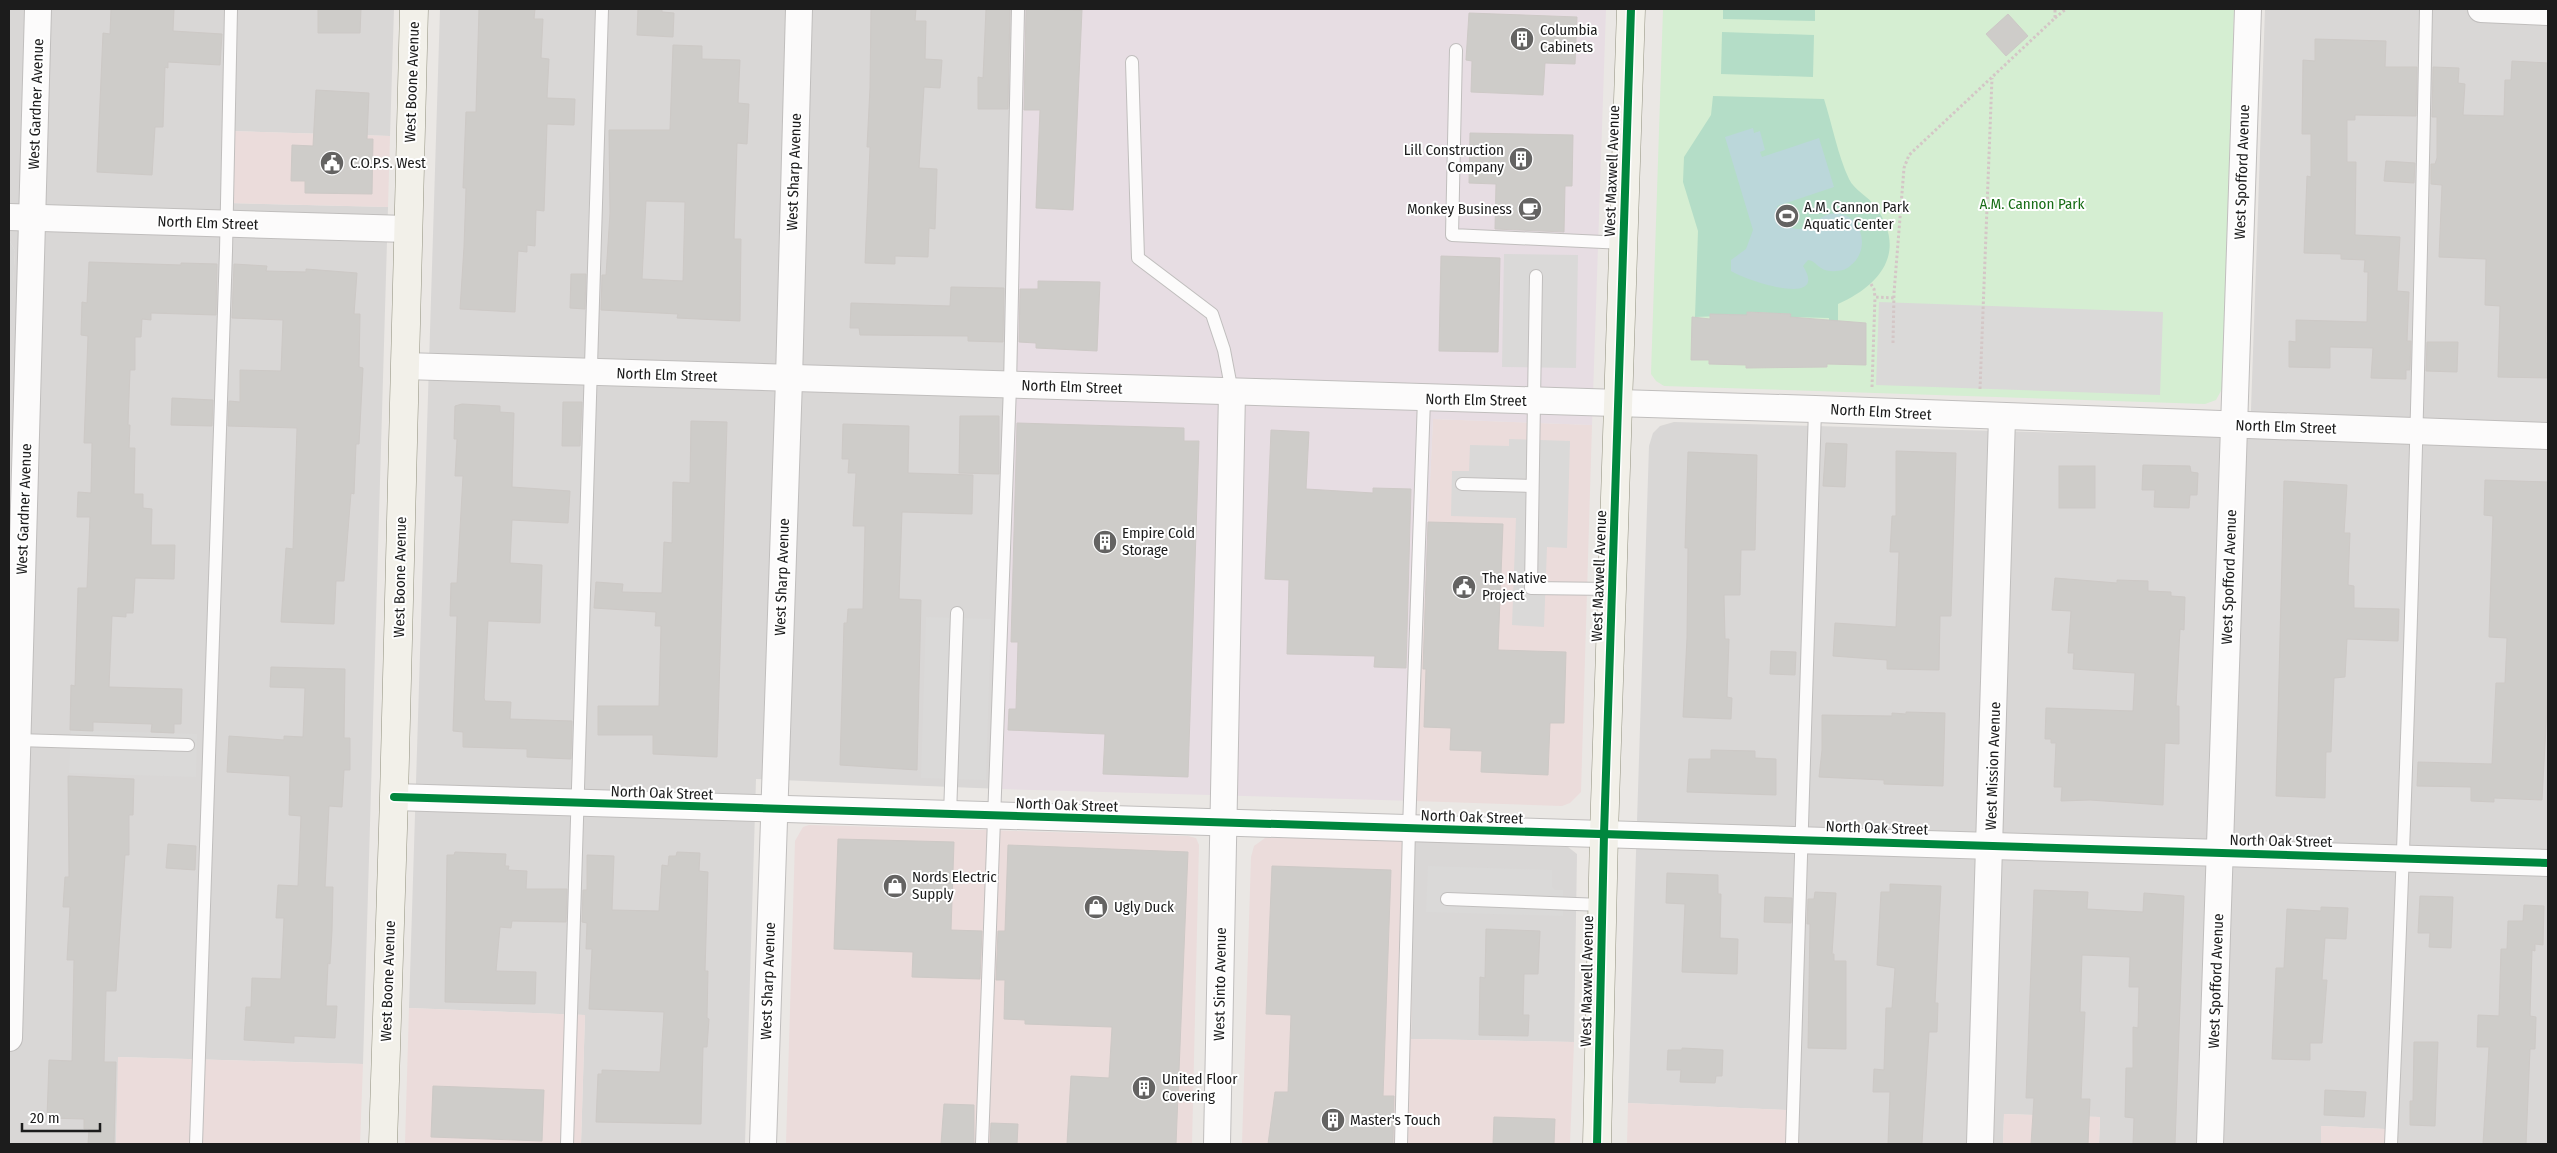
<svg xmlns="http://www.w3.org/2000/svg" width="2557" height="1153" viewBox="0 0 2557 1153" font-family="'Fira Sans Condensed',sans-serif">
<rect width="100%" height="100%" fill="#eae7e4"/>
<!-- residential -->
<g fill="#d9d7d6">
<path d="M9 9H394L390 136 230 131 229 203 388 207 363 1064 119 1057 116 1144H9V346L15 251 9 239Z"/>
<path d="M440 9H1025L1001 789 756 779 745 1144H581L585 1015 409 1008Z"/>
<path d="M2265 9H2548V1144H2385V1129L2322 1126 2321 1144H2099L2100 1117 2004 1114 2003 1144H1786V1110L1628 1103 1649 446 1653 433 1660 426 1674 422 2250 438Z"/>
<path d="M1414 841 1568 847 1577 854 1574 1042 1411 1039Z"/>
</g>
<!-- commercial -->
<g fill="#ebdcdb">
<path d="M230 131 390 136 388 207 229 203Z"/>
<path d="M1433 419 1592 425 1581 792 1570 803 1562 806 1415 801Z"/>
<path d="M809 825 1188 836 1196 838 1199 845 1192 1144H786L795 841 803 827Z"/>
<path d="M1278 837 1414 841 1411 1039 1574 1042 1570 1144H1242L1251 857 1254 846 1265 838Z"/>
<path d="M409 1008 585 1015 581 1144H405Z"/>
<path d="M118 1057 363 1064 360 1144H116Z"/>
<path d="M1628 1103 1787 1110 1786 1144H1627Z"/>
<path d="M2004 1114 2100 1117 2099 1144H2003Z"/>
<path d="M2321 1126 2386 1129 2385 1144H2321Z"/>
</g>
<!-- industrial -->
<path fill="#e7dde3" d="M1025 9H1606L1592 425 1433 419 1415 801 1001 789Z"/>
<!-- religious -->
<path fill="#d8d7d6" d="M9 239 15 251 10 346H9Z"/>
<!-- park -->
<path fill="#d5eed2" d="M1663 9H2234L2222 389 2216 400 2205 404 1664 386 1656 381 1651 374Z"/>
<!-- pitch -->
<g fill="#b4ddc7">
<path d="M1723 9H1815V21L1723 19Z"/>
<path d="M1722 32 1814 35 1813 77 1721 74Z"/>
<path d="M1713 96 1824 99C1832 124 1838 156 1849 179 1854 190 1869 197 1875 206 1908 251 1881 285 1838 304V322L1829 321V318L1790 317V314L1748 312 1747 315 1695 317 1698 231 1683 182 1684 157 1711 115Z"/>
</g>
<!-- parking -->
<g fill="#dad9d8">
<path d="M1504 254 1578 255 1576 368 1502 367Z"/>
<path d="M1879 302 2163 312 2160 395 1876 385Z"/>
<path d="M1509 439 1570 441 1567 548 1547 547 1544 627 1512 625 1516 518 1451 516 1452 471H1469L1470 445 1509 446Z"/>
<path d="M926 617 991 619 986 780 921 778Z"/>
<path d="M71 730 197 734 196 777 69 773Z"/>
<path d="M1428 866 1552 870V887L1555 890H1563V916L1426 912Z"/>
</g>
<!-- water -->
<path fill="#bbd7da" d="M1753 128 1754 133 1760 131 1765 150 1760 152 1762 157 1819 138 1834 187 1777 206C1781 218 1786 229 1800 229 1813 229 1818 216 1830 214 1861 209 1873 249 1850 266 1844 272 1828 273 1821 268 1816 265 1815 261 1808 260L1803 266C1830 309 1745 280 1731 271V260L1746 249 1753 230 1725 137Z"/>
<!-- building -->
<g fill="#ceccc9" stroke="#cdc9c6" fill-rule="evenodd">
<path d="M111 9H174L173 31 222 34 220 65 168 62V68L165 67 163 127H155L152 175 97 172 103 33 110 34Z"/>
<path d="M318 9H361L360 33H318Z"/>
<path d="M479 9H535L534 19H543L541 58 549 59 547 98 575 99 574 125 547 124 544 211 536 210 535 246 527 245V252L518 251 515 312 460 309 464 247 466 188H463L466 112H476Z"/>
<path d="M638 9H662V12L674 13 673 37 637 35Z"/>
<path d="M871 9H916L915 21H926L925 59 942 60 940 88 924 87 919 168 937 169 935 229 929 228 928 257 895 256V264L865 263 870 147H867L870 88Z"/>
<path d="M986 9H1010L1008 109H978V77L983 78Z"/>
<path d="M1026 9 1082 10 1073 210 1036 208 1040 110H1024Z"/>
<path d="M1469 13 1577 17 1575 64 1545 63 1543 95 1471 92 1472 61 1466 60Z"/>
<path d="M2008 14 2028 36 2006 56 1986 34Z"/>
<path d="M2315 39 2386 41 2385 67H2417L2416 116 2355 115V120H2347V162H2356L2355 235 2400 237 2397 291 2409 292 2407 341H2411L2410 370H2406V379L2371 378 2373 348 2330 347V368L2289 367V341L2296 342V320L2367 322 2368 272H2364L2365 260 2341 259V254L2304 253 2307 176 2311 177V134H2302L2303 60 2315 61Z"/>
<path d="M673 45 702 46V59L740 60 738 103 749 104 747 144 737 143 734 239H741L740 321 677 318 678 314 601 310 602 275H606L610 213 609 130H670ZM646 201 685 202 683 281 642 279Z"/>
<path d="M2512 61 2548 63V275L2546 343 2548 344V378L2498 377 2500 306 2485 305 2486 259 2439 257 2442 185 2431 184V164H2435L2437 158V117H2432L2433 67 2459 68 2458 83 2465 84 2463 115 2504 116 2505 80H2511Z"/>
<path d="M316 90 369 93 367 139H373L372 194 305 193V181H291L292 145 313 146Z"/>
<path d="M1470 133 1573 135 1572 186H1565L1564 232 1495 229 1496 184 1469 183Z"/>
<path d="M2386 161 2415 163 2414 183 2384 181Z"/>
<path d="M1441 256 1500 258 1498 352 1439 351Z"/>
<path d="M89 262 181 265V263L217 264 216 315 151 313V320L142 319 141 337H135V370H130L128 425H130L129 448H135L134 494H143V508L152 509 151 545H175L174 579 135 578 133 613H126V617L112 616 109 687 182 689 181 724H174V733L151 732 152 724 93 722V731L70 730 71 685 75 686 78 588H87L90 517H77L78 492 91 493 92 443H84L88 336 81 335 82 302 87 303Z"/>
<path d="M234 264 267 266 266 271 306 272V269L357 273 354 314H360L359 367 363 368 359 444H356L354 494 351 493 344 581H336L334 624 281 622 286 548 293 549 297 428 228 426 229 401 240 402V370L281 371 283 320 232 318Z"/>
<path d="M571 274H586L585 309 570 308Z"/>
<path d="M1038 281 1100 282 1097 351 1036 348V343L1019 342 1020 289H1038Z"/>
<path d="M951 287 1004 288 1003 342 968 341V336L860 335 859 328H850L851 303 950 306Z"/>
<path d="M1747 312 1791 314 1790 317 1866 323V365L1827 364V367L1746 368V365L1709 364V360H1691L1692 317 1710 319V314L1747 315Z"/>
<path d="M2427 342H2458L2457 372 2426 371Z"/>
<path d="M172 398 213 400 212 426 171 425Z"/>
<path d="M563 402H582L580 446H562Z"/>
<path d="M462 404 500 406V412L514 413 512 487 570 491 568 523 512 520 510 563 542 565 540 623 488 621 484 698 485 701 511 702 510 719 572 721 571 759 527 757V749L463 747V732L453 731 457 616H450L451 583H457L463 476H455L457 439H454L455 406Z"/>
<path d="M960 416H999V474L959 473Z"/>
<path d="M691 421 727 422 717 757 653 754V735H598V706H659L661 626H655L656 612 594 608 596 582 623 584 622 592 662 593 664 542 672 543 673 482 690 483Z"/>
<path d="M1017 423 1184 428V441H1199L1188 777 1103 774 1105 734 1008 730 1009 709H1016L1018 642H1011Z"/>
<path d="M843 424 909 426 908 473 973 475 972 514 902 512 899 599 921 600 917 770 840 765 844 623H847L848 609H863L865 526H853L856 473H848L849 459H842Z"/>
<path d="M1271 430 1309 432 1306 489 1373 493V488L1411 489 1406 668 1374 667 1375 656 1287 654 1289 580 1265 579Z"/>
<path d="M1826 443 1847 444 1845 487 1823 486Z"/>
<path d="M1896 451 1956 453 1951 616H1940L1939 670 1887 669V660L1833 656 1835 623 1896 627 1899 552H1890L1892 516H1896Z"/>
<path d="M1688 452 1757 455 1755 550H1741L1740 595H1724L1725 639H1729L1727 697 1732 698 1731 719 1683 717 1687 638 1688 548H1685Z"/>
<path d="M2143 465 2190 466 2191 472 2198 473 2197 495H2190L2189 508 2154 507 2155 490H2142Z"/>
<rect x="2059" y="466" width="36" height="42"/>
<path d="M2485 480 2548 482V690L2542 800 2494 798V802L2471 801V787L2417 786 2418 762 2492 764 2496 683H2505L2507 638 2489 637 2493 516 2484 515Z"/>
<path d="M2284 481 2347 485 2344 533H2350L2348 585 2354 586V608L2399 609 2398 641 2347 639 2345 677 2334 678 2331 752H2326L2325 798 2276 796Z"/>
<path d="M1428 522 1503 524 1498 650 1566 652 1564 723H1550L1548 775 1481 772 1482 751 1450 750 1451 728 1424 727 1426 669H1423Z"/>
<path d="M2055 578 2117 583V580L2148 581V591L2171 592V596L2185 597 2184 630 2180 629 2176 706H2179V744L2165 743 2163 805 2090 800 2061 801 2062 787H2054L2056 743H2051V739H2045L2046 708 2133 711 2135 673 2073 669 2074 653H2068L2071 611 2052 610Z"/>
<path d="M1771 651 1796 652 1795 675 1770 674Z"/>
<path d="M271 667 345 669 344 738H350V770H344L342 807 329 806 325 887H333L332 931 330 964 328 963 326 1006H337L335 1038 294 1036V1043L244 1040 246 1007H251L252 978 281 979 284 918H276L278 885 298 886 301 816 289 815 290 776 227 772 229 736 284 740V736L303 737 305 688 270 687Z"/>
<path d="M1906 712 1945 713 1943 786 1884 784V780L1819 777 1822 750V715L1892 716V713L1906 714Z"/>
<path d="M1711 750 1755 751V758L1776 759V795L1687 792 1689 759H1711Z"/>
<path d="M68 776 134 779 133 815H129V855H125L116 991H106L104 1062H116L114 1144H88L89 1129H84V1119L47 1118 49 1060 72 1061 74 960H67L70 907H63L65 877H69Z"/>
<path d="M838 839 954 842 951 930 982 931 980 979 912 977 913 952 834 949Z"/>
<path d="M168 844 196 846 195 870 166 868Z"/>
<path d="M1008 845 1188 852 1176 1144H1067L1071 1076 1109 1078 1112 1027 1025 1024V1020L1004 1019 1005 980H996L998 931H1005Z"/>
<path d="M455 852 506 854 505 866H509L508 870 527 871 526 889H567L566 922 512 921 511 928 500 927 496 971 536 972 535 1004 445 1002 447 855H454Z"/>
<path d="M677 852 700 853 699 871 708 872 705 971H708L707 1018 709 1019 707 1047H703L701 1124 596 1122 598 1074H602V1070L660 1072 664 1012 589 1009 592 949H586L587 923 582 922 583 890H587V855L614 856 612 910 659 911 662 865 668 866 669 856H676Z"/>
<path d="M1272 866 1391 870 1383 1096H1394L1393 1144H1268L1275 1092H1288L1291 1015 1266 1014Z"/>
<path d="M1667 873 1718 875V894H1721L1720 938 1738 939 1737 974 1682 972 1685 904 1666 903Z"/>
<path d="M1890 884 1941 886 1935 1003H1938L1937 1032H1929L1922 1143 1919 1144H1888L1890 1092H1873L1874 1069 1884 1070 1886 1008H1892L1895 968 1877 965 1881 892H1890Z"/>
<path d="M2034 890 2088 892 2087 909 2143 912 2144 893 2184 896 2175 1144H2133L2134 1118 2125 1117 2126 1068H2133V1027L2138 1028 2139 987H2129L2130 957 2082 955 2080 1012H2085L2081 1099H2090L2088 1144H2031L2034 1098H2026Z"/>
<path d="M1815 892 1836 893 1832 954H1834V961H1846V1049L1808 1048 1810 924H1807L1808 899H1814Z"/>
<path d="M2420 896 2453 897 2451 948 2429 947 2430 933H2418Z"/>
<path d="M1765 897 1792 898 1791 923 1764 922Z"/>
<path d="M2524 905 2544 906 2543 945 2535 944V951L2532 950 2530 1016 2536 1017 2535 1049H2530L2526 1144H2483L2489 1047H2477L2478 1015 2499 1016 2501 949H2507L2508 921H2523Z"/>
<path d="M2321 907 2348 908 2346 939 2325 938 2322 980H2327L2322 1043H2310V1060L2272 1059 2276 968H2284L2287 909 2321 911Z"/>
<path d="M1486 929 1540 931 1538 974H1524L1523 1015H1529L1528 1036 1479 1035 1480 977 1485 978Z"/>
<path d="M2414 1042H2438L2435 1126 2410 1125V1101H2413Z"/>
<path d="M1682 1048 1723 1050 1722 1076H1716L1715 1083 1680 1082 1681 1070H1667L1668 1050H1682Z"/>
<path d="M433 1086 544 1090 542 1141 431 1137Z"/>
<path d="M2325 1090 2366 1092 2364 1117 2324 1115Z"/>
<path d="M944 1104 974 1105V1144H941Z"/>
<path d="M1494 1117 1555 1119 1554 1144H1493Z"/>
<path d="M991 1123 1018 1124 1017 1144H990Z"/>
</g>
<g fill="none" stroke-linecap="round" stroke-linejoin="round">
<!-- lane casing -->
<g stroke="#c0bebd" stroke-width="14">
<g id="lane">
<path d="M1456 50 1452 235 1624 243"/>
<path d="M1132 62 1138 258 1212 314 1224 350 1232 392"/>
<path d="M1536 276 1531 588 1612 589"/>
<path d="M1462 484 1532 486"/>
<path d="M17 740 188 745"/>
<path d="M950 815 957 613"/>
<path d="M1447 899 1602 905"/>
<path d="M196 1144 226 251 231 9"/>
<path d="M567 1144 602 9"/>
<path d="M982 1144 1010 386 1018 9"/>
<path d="M1401 1144 1409 829 1424 399"/>
<path d="M1792 1144 1815 409"/>
<path d="M2391 1144C2408 766 2419 387 2426 9"/>
</g>
</g>
<!-- street casing -->
<g stroke="#c0bebd" stroke-width="28">
<g id="street">
<path d="M2481 9 2548 12"/>
<path d="M9 217 407 229"/>
<path d="M405 366 1815 409 2548 436"/>
<path d="M394 797 2548 863"/>
<path d="M9 1038 38 9"/>
<path d="M763 1144 789 379 799 9"/>
<path d="M1217 1144 1232 392"/>
<path d="M1980 1144 2002 417"/>
<path d="M2210 1144 2248 9"/>
</g>
</g>
<!-- secondary casing -->
<g stroke="#92917f" stroke-width="29">
<g id="secondary">
<path d="M383 1144 394 797 414 9"/>
<path d="M1597 1144 1604 834 1631 9"/>
</g>
</g>
<!-- path -->
<g stroke="#d4c6c6" stroke-width="3" stroke-dasharray="2.5 2.5" stroke-linecap="butt">
<path d="M2055 18 2066 9"/>
<path d="M1871 284 1874 289 1875 297 1894 298"/>
<path d="M1893 343 1894 293 1904 168 1909 155 2055 18V9"/>
<path d="M1872 387 1875 297"/>
<path d="M1980 389 1992 78"/>
</g>
<!-- lane -->
<use href="#lane" stroke="#fcfbfb" stroke-width="12"/>
<!-- street -->
<use href="#street" stroke="#fcfbfb" stroke-width="26"/>
<!-- secondary -->
<use href="#secondary" stroke="#f2f0e9" stroke-width="28"/>
<!-- cycleway casing -->
<g stroke="#fff" stroke-width="11">
<g id="cycleway">
<path d="M394 797 2548 863"/>
<path d="M1597 1144 1604 834 1631 9"/>
</g>
</g>
<!-- cycleway -->
<use href="#cycleway" stroke="#00873e" stroke-width="8"/>
</g>
<!-- icons -->
<defs>
<g id="building-disc" transform="scale(1.25)"><circle r="9.5" fill="#646362" stroke="#fff"/><path d="M-4-6H4V6H1V3H-1V6H-4ZM-2.5-4.3h1.7v1.8h-1.7ZM.8-4.3h1.7v1.8H.8ZM-2.5-1h1.7V.8h-1.7ZM.8-1h1.7V.8H.8Z" fill="#fff"/></g>
<g id="civic-disc" transform="scale(1.25)"><circle r="9.5" fill="#646362" stroke="#fff"/><path d="M-.6-6.5H3V-4.5H.6V-3L4-1V1h2V6H-6V1h2V-1L-.6-3ZM-1.2 2.5V6h2.4V2.5Z" fill="#fff"/></g>
<g id="cafe-disc" transform="scale(1.25)"><circle r="9.5" fill="#646362" stroke="#fff"/><path d="M-5.5-4.5H6V0H3Q3 3.5 0 3.5H-2.5Q-5.5 3.5-5.5 0ZM3-3.2v2h1.7v-2ZM-6 4.5H4V6H-6Z" fill="#fff"/></g>
<g id="stadium-disc" transform="scale(1.25)"><circle r="9.5" fill="#646362" stroke="#fff"/><path d="M0-5a6.5 5 0 1 0 0 10a6.5 5 0 1 0 0-10ZM-3.5-1.8h7v3.6h-7Z" fill="#fff"/></g>
<g id="shop-disc" transform="scale(1.25)"><circle r="9.5" fill="#646362" stroke="#fff"/><path d="M-5-2.5h2.3a2.7 3.5 0 0 1 5.4 0H5L5.5 6h-11ZM-1.5-2.5h3a1.5 2.3 0 0 0-3 0Z" fill="#fff"/></g>
</defs>
<g fill-rule="evenodd">
<use href="#building-disc" x="1522" y="39"/>
<use href="#building-disc" x="1521" y="159"/>
<use href="#civic-disc" x="332" y="163"/>
<use href="#cafe-disc" x="1530" y="209"/>
<use href="#stadium-disc" x="1787" y="216"/>
<use href="#building-disc" x="1105" y="542"/>
<use href="#civic-disc" x="1464" y="587"/>
<use href="#shop-disc" x="895" y="886"/>
<use href="#shop-disc" x="1096" y="907"/>
<use href="#building-disc" x="1144" y="1088"/>
<use href="#building-disc" x="1333" y="1120"/>
</g>
<g text-anchor="middle" stroke-width="4" stroke-linejoin="round" paint-order="stroke">
<!-- poi labels -->
<g font-size="15" fill="#1c1c1c" stroke="#fff" text-anchor="start">
<text x="1540" y="35">Columbia<tspan x="1540" dy="17">Cabinets</tspan></text>
<text x="1504" y="155" text-anchor="end">Lill Construction<tspan x="1504" dy="17">Company</tspan></text>
<text x="350" y="168">C.O.P.S. West</text>
<text x="1804" y="212">A.M. Cannon Park<tspan x="1804" dy="17">Aquatic Center</tspan></text>
<text x="1512" y="214" text-anchor="end">Monkey Business</text>
<text x="1122" y="538">Empire Cold<tspan x="1122" dy="17">Storage</tspan></text>
<text x="1482" y="583">The Native<tspan x="1482" dy="17">Project</tspan></text>
<text x="912" y="882">Nords Electric<tspan x="912" dy="17">Supply</tspan></text>
<text x="1114" y="912">Ugly Duck</text>
<text x="1162" y="1084">United Floor<tspan x="1162" dy="17">Covering</tspan></text>
<text x="1350" y="1125">Master's Touch</text>
</g>
<!-- street labels -->
<g font-size="15" fill="#1c1c1c" stroke="#fff">
<text transform="translate(412 82) rotate(-88)" y="5">West Boone Avenue</text>
<text transform="translate(36 104) rotate(-88)" y="5">West Gardner Avenue</text>
<text transform="translate(1612 171) rotate(-88)" y="5">West Maxwell Avenue</text>
<text transform="translate(794 172) rotate(-88)" y="5">West Sharp Avenue</text>
<text transform="translate(2242 172) rotate(-88)" y="5">West Spofford Avenue</text>
<text transform="translate(208 223) rotate(2)" y="5">North Elm Street</text>
<text transform="translate(667 375) rotate(2)" y="5">North Elm Street</text>
<text transform="translate(1072 387) rotate(2)" y="5">North Elm Street</text>
<text transform="translate(1476 400) rotate(1)" y="5">North Elm Street</text>
<text transform="translate(1881 412) rotate(3)" y="5">North Elm Street</text>
<text transform="translate(2286 427) rotate(2)" y="5">North Elm Street</text>
<text transform="translate(24 509) rotate(-88)" y="5">West Gardner Avenue</text>
<text transform="translate(1599 576) rotate(-88)" y="5">West Maxwell Avenue</text>
<text transform="translate(400 577) rotate(-89)" y="5">West Boone Avenue</text>
<text transform="translate(782 577) rotate(-88)" y="5">West Sharp Avenue</text>
<text transform="translate(2229 577) rotate(-88)" y="5">West Spofford Avenue</text>
<text transform="translate(1993 766) rotate(-88)" y="5">West Mission Avenue</text>
<text transform="translate(662 793) rotate(2)" y="5">North Oak Street</text>
<text transform="translate(1067 805) rotate(2)" y="5">North Oak Street</text>
<text transform="translate(1472 817) rotate(2)" y="5">North Oak Street</text>
<text transform="translate(1877 828) rotate(2)" y="5">North Oak Street</text>
<text transform="translate(2281 841) rotate(1)" y="5">North Oak Street</text>
<text transform="translate(388 981) rotate(-88)" y="5">West Boone Avenue</text>
<text transform="translate(768 981) rotate(-88)" y="5">West Sharp Avenue</text>
<text transform="translate(1587 981) rotate(-89)" y="5">West Maxwell Avenue</text>
<text transform="translate(2216 981) rotate(-88)" y="5">West Spofford Avenue</text>
<text transform="translate(1220 984) rotate(-89)" y="5">West Sinto Avenue</text>
</g>
<!-- park labels -->
<g font-size="15" fill="#186d16" stroke="#fff">
<text x="2032" y="209">A.M. Cannon Park</text>
</g>
</g>
<!-- border -->
<rect width="2557" height="1153" fill="none" stroke="#1c1c1c" stroke-width="20"/>
<!-- scale -->
<path d="M22 1123v8h78v-8" fill="none" stroke="#1c1c1c" stroke-width="2.5"/>
<text x="30" y="1123" font-size="15" fill="#1c1c1c" stroke="#ffffff" stroke-width="4" paint-order="stroke">20 m</text>
</svg>
